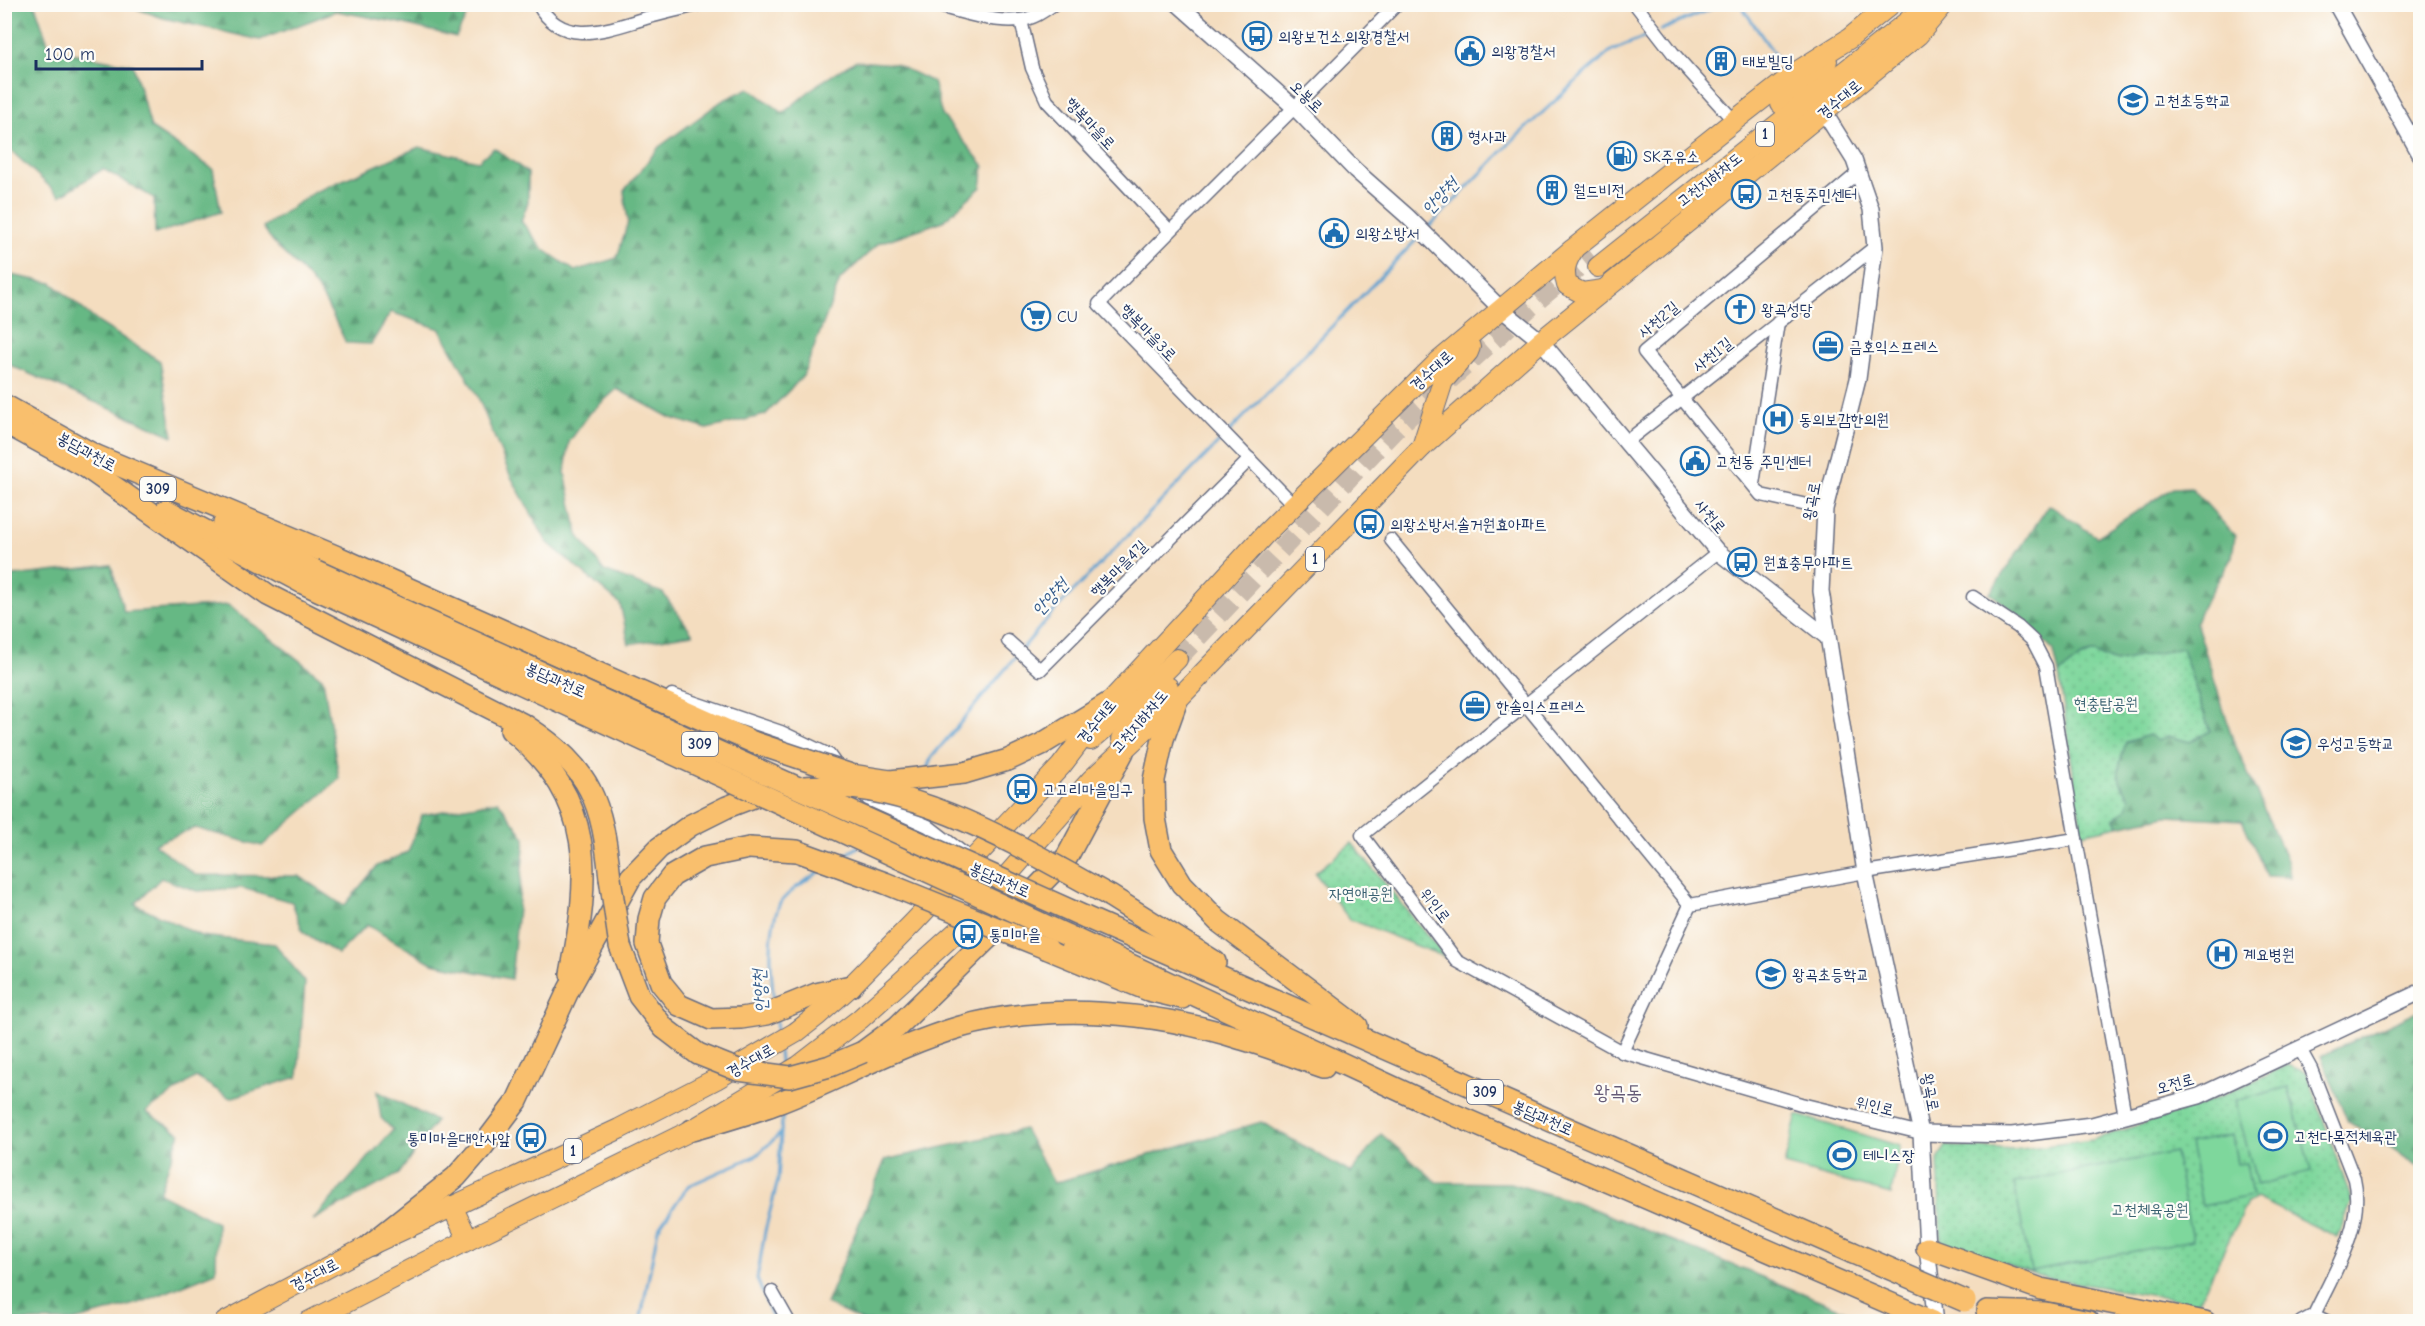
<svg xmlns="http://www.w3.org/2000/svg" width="2425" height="1326" viewBox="0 0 2425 1326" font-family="'Comic Neue','Poor Story',sans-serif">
<defs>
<pattern id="grass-dots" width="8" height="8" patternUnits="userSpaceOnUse" patternTransform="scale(1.5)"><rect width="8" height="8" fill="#7ed79c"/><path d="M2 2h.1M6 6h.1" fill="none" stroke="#6cb989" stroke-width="1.8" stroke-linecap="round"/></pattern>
<pattern id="forest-firs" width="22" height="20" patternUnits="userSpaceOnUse" patternTransform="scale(1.5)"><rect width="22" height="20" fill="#66b884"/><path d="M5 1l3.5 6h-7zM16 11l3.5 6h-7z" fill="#53966f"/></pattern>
</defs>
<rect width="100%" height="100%" fill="#fdfcf7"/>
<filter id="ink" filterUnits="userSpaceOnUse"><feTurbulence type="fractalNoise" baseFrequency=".0167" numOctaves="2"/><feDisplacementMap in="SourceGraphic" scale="12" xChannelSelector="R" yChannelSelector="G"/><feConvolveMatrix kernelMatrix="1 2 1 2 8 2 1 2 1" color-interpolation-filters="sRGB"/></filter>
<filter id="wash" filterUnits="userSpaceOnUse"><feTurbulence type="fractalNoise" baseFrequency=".008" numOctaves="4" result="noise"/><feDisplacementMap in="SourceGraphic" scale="24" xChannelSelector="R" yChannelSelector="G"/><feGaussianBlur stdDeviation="1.35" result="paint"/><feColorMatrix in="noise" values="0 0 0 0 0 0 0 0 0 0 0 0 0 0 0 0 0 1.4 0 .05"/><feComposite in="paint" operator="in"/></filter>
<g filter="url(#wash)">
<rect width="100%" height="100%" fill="#f4ddbf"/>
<!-- grass -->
<g fill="url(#grass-dots)" stroke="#4c837d" stroke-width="1.5">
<path d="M2182 647 2210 732 2190 742 2168 736 2158 741 2126 742C2120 766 2112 776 2130 797L2128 808 2115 818 2118 826 2082 834 2059 674 2081 657 2094 653 2115 662Z"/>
<path d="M1352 843 1445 957 1349 919 1315 873Z"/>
<path d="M2288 1065 2307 1073 2352 1202 2337 1237 2256 1198 2247 1203 2198 1303 2047 1278 1941 1242 1938 1160 1946 1146 2013 1150 2092 1140 2201 1105Z"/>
</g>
<!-- forest -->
<g fill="url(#forest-firs)" stroke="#407471" stroke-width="1.5">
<path d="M4 5H35L50 49 133 65 151 128 213 169 221 212 155 234 154 198 103 169 60 196 5 145Z"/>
<path d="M126 5H472L456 37 400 23 336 11 260 40 163 18Z"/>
<path d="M855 61 895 64 933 82 942 115 984 166 981 187 943 221 879 243 840 280 803 376 765 415 707 429 671 418 617 389 590 413 569 442 565 473 578 535 604 571 663 593 693 634 629 644 620 604 547 542 510 475 478 397 440 329 391 312 371 344 346 343C336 322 326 299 311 281 294 260 277 252 263 227L313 193 419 147 478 161 494 148 528 173V202L521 221 543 249 575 271 617 258 628 222 624 191 659 147 722 101 749 88 783 113 818 84Z"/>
<path d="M5 274 52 283 99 323 160 361 173 436 14 367 5 361Z"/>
<path d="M2191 487 2235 536 2232 557 2201 609 2196 622 2233 740 2288 863 2290 877 2267 876 2242 820 2167 816 2118 826 2115 818 2127 808 2130 797C2112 775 2119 767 2126 742L2149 735 2158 741 2168 736 2190 742 2210 731 2182 648 2115 662 2094 653 2081 657 2059 674 2054 652 2025 620 1990 593 2049 505 2097 537 2173 488Z"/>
<path d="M111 565 124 612 228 605 323 679 339 779 262 846 195 828 154 844 196 875 299 876 344 906 377 866 408 852 422 815 498 801 525 838 511 979 432 963 367 925 338 954 303 932 292 902 242 888 197 891 161 878 135 904 201 936 275 944 305 982 298 1077 230 1098 196 1077 146 1112 180 1133 159 1193 217 1223 216 1272 142 1302 74 1321H5V577Z"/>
<path d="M2420 1010V1167L2348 1122 2321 1056Z"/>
<path d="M377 1091 436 1121 399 1174 313 1220 393 1130 381 1118Z"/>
<path d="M1261 1122 1351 1173 1381 1134 1437 1182 1510 1183 1576 1202 1871 1321 864 1322 826 1304 885 1160 1024 1129 1054 1183Z"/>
</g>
<!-- garden -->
<g fill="#7ed79c" stroke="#4c837d" stroke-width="1.5">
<path d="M2288 1087 2311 1171 2257 1185 2235 1101Z"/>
<path d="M1797 1115 1900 1146 1891 1194 1784 1165Z"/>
<path d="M2232 1135 2237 1164 2246 1163 2252 1196 2202 1206 2190 1143Z"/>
<path d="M2175 1152 2192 1240 2031 1271 2014 1183Z"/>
</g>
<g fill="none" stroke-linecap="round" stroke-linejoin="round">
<!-- stream -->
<g stroke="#5ba0d0" stroke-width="3">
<path d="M1740 4 1779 61"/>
<path d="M1661 30 1722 4"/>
<path d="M1428 228 1513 140 1583 75 1611 51 1655 33"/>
<path d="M1229 432 1421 235"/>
<path d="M1022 649 1052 613 1224 437"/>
<path d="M927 769 931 758 1018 654"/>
<path d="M841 858 858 847"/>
<path d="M774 1003C771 974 767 933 779 905 786 892 810 878 822 870"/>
<path d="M776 1019 777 1036"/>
<path d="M779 1052 781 1069"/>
<path d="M640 1322 658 1229 688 1186 757 1155 781 1133 783 1108"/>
<path d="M777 1322 771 1314 757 1279 765 1231 778 1180 781 1133"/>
</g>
</g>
</g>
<g filter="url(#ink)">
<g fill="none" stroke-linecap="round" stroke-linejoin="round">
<!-- primary-tunnel -->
<path stroke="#c9baac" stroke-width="20" stroke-dasharray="20 10" stroke-linecap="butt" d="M1177 659 1397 427 1540 298 1593 255"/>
<!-- minor casing -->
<g stroke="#676c80" stroke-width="15">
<g id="minor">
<path d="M538 4C563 49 608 29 646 18 664 13 682 9 700 4"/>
<path d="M931 4C959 11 991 23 1020 20 1033 19 1044 11 1054 4"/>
<path d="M1635 4 1673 53 1734 121"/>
<path d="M1021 20 1032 68 1047 101 1170 231"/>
<path d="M1626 442 1875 247"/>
<path d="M1753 484 1778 322"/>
<path d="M1294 505 1099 304C1196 203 1298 106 1397 4"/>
<path d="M1825 509 1761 495 1644 352 1858 173"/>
<path d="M1391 540 1690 905 1865 872 2076 839 2046 666 2033 641 2018 627 1973 597"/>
<path d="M1718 552 1362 835 1457 961 1622 1052 1801 1104 1921 1133"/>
<path d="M1008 641 1040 670 1250 459"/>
<path d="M672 695 781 732 829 755 839 769"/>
<path d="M864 795 868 799 928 826 967 856"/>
<path d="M2076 839 2125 1116"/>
<path d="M2300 1049 2311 1069 2354 1179C2365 1225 2333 1274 2314 1315"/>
<path d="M1622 1052 1690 905"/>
<path d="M772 1292 789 1322"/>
<path d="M2301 1322 2314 1315 2328 1322"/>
</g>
</g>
<!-- tertiary casing -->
<g stroke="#676c80" stroke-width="18">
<g id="tertiary">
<path d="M1178 4 1296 109 1355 170 1407 216 1501 309 1541 341 1718 552 1827 637"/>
<path d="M2336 4 2420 154"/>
<path d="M1824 112 1854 160 1871 209 1875 247 1858 379 1825 509 1821 591 1865 872 1921 1133 1927 1248 1936 1322"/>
<path d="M1921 1133 2012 1135 2092 1125 2199 1096 2420 992"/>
</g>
</g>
<!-- primary casing -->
<g stroke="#676c80" stroke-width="22">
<g id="primary">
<path d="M1781 104 1801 88 1827 61"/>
<path d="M1572 252C1565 263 1563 272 1567 285L1582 293 1603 290"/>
<path d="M1598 267 1908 21 1935 4"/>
<path d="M1422 447 1443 381 1468 352 1470 347"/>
<path d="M1122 739 1138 719 1168 687"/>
<path d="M1091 740 1125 711 1177 659"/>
<path d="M452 1206 468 1240"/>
<path d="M225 1322 370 1245 619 1129 716 1079 795 1033 818 1015 851 986 914 922 1061 766 1109 703 1267 532 1438 362 1573 249 1734 121 1798 71 1850 38 1891 4"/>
<path d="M308 1322 468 1240 692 1130 799 1066 860 1019 962 927 1091 780 1177 700 1422 447 1541 341 1918 35 1944 4"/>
</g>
</g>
<!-- trunk casing -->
<g stroke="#676c80" stroke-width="24">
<g id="trunk">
<path d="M4 405 103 460"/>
<path d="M4 422 99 474"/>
<path d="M92 454 340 558 755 743"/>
<path d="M86 467 268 595 526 726C592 770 602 801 610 878"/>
<path d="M166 510 303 583"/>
<path d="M224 523 314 570"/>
<path d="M1177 700 1163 739 1154 780 1155 818 1161 850 1182 884 1218 921 1357 1026"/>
<path d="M511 730C597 800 590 874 571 974"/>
<path d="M964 773 1008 760 1042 744 1109 703"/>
<path d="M749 848 705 857 672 876 655 898 649 919 647 944 661 983 679 1005 711 1019 741 1018 767 1014 816 994 851 986"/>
<path d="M1110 896 1215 962"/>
<path d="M1085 917 1851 1252"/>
<path d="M1066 935 1427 1103 1933 1322"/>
<path d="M620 946 639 996 664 1028"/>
<path d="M1048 949 1148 990 1182 998"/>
<path d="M863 1052 897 1027 986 940 1067 857 1123 752"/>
<path d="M692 1130C720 1122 748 1114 775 1104 837 1081 895 1046 960 1027 1050 1002 1154 1011 1242 1039 1270 1047 1297 1058 1324 1067"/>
<path d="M370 1245 456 1177 483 1146 517 1101 569 989 631 877 659 848 691 825 727 807 774 789"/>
<path d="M1927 1248 2041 1289 2205 1322"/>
<path d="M1987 1311 2045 1313 2089 1322"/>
</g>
</g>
<!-- minor -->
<use href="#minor" stroke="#fff" stroke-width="12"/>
<!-- tertiary -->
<use href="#tertiary" stroke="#fff" stroke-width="15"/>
<!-- primary -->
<use href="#primary" stroke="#f9bf6d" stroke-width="20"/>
<!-- trunk -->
<use href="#trunk" stroke="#f9bf6d" stroke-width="21"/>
<!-- trunk-bridge casing -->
<g stroke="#676c80" stroke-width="24" stroke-linecap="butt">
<g id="trunk-bridge">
<path d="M314 570 1085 917"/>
<path d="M303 583 1066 935"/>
<path d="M755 743 851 775 890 781 964 773"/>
<path d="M804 787C909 778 1021 847 1110 896"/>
<path d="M749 848 797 851 885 883 1048 949"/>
<path d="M610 878 620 946"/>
<path d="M664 1028 698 1054 738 1070 790 1077 830 1066 863 1052"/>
<path d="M1851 1252 1965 1301"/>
</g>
</g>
<!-- trunk-bridge -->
<use href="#trunk-bridge" stroke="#f9bf6d" stroke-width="21"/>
</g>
</g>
<!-- icons -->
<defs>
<g id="bus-ring" transform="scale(1.5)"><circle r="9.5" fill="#fdfcf7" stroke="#1f6fb2" stroke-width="1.5"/><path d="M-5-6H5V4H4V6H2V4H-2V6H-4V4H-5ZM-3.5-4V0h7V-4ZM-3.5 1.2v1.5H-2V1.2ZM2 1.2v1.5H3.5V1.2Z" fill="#1f6fb2"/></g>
<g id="civic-ring" transform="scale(1.5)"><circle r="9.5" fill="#fdfcf7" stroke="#1f6fb2" stroke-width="1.5"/><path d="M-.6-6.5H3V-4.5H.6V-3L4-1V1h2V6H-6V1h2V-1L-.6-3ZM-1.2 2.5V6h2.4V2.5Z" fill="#1f6fb2"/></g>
<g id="building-ring" transform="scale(1.5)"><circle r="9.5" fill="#fdfcf7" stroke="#1f6fb2" stroke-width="1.5"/><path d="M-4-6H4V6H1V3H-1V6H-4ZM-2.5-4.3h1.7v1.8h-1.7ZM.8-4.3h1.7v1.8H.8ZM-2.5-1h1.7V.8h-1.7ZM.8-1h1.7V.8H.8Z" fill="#1f6fb2"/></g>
<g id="school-ring" transform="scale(1.5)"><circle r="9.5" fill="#fdfcf7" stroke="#1f6fb2" stroke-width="1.5"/><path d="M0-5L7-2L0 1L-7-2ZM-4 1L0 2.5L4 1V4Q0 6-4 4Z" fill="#1f6fb2"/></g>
<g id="fuel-ring" transform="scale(1.5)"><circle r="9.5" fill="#fdfcf7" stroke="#1f6fb2" stroke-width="1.5"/><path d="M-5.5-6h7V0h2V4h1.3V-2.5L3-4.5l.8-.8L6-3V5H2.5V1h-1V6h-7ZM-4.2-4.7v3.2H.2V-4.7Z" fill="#1f6fb2"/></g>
<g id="church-ring" transform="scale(1.5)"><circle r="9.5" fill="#fdfcf7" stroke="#1f6fb2" stroke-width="1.5"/><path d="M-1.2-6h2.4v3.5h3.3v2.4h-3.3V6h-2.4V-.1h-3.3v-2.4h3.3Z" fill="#1f6fb2"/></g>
<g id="supermarket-ring" transform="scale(1.5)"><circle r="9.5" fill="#fdfcf7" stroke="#1f6fb2" stroke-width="1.5"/><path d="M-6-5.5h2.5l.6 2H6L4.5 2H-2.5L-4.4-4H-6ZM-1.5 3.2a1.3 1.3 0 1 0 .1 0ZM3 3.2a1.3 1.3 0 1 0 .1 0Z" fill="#1f6fb2"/></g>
<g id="office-ring" transform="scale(1.5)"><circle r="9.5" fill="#fdfcf7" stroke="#1f6fb2" stroke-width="1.5"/><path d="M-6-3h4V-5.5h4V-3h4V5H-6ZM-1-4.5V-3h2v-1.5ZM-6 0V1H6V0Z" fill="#1f6fb2"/></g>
<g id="hospital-ring" transform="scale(1.5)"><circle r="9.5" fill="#fdfcf7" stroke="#1f6fb2" stroke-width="1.5"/><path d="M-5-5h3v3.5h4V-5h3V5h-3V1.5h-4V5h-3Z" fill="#1f6fb2"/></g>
<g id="stadium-ring" transform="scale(1.5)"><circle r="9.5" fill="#fdfcf7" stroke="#1f6fb2" stroke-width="1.5"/><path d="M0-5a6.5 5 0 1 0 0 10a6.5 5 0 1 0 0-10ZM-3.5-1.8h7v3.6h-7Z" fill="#1f6fb2"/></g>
</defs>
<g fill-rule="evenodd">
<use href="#bus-ring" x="1257" y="36"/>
<use href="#civic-ring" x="1470" y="51"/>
<use href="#building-ring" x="1721" y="61"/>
<use href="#school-ring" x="2133" y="100"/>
<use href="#building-ring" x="1447" y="136"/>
<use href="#fuel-ring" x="1622" y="156"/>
<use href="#building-ring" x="1552" y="190"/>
<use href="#bus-ring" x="1746" y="194"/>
<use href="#civic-ring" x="1334" y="233"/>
<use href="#church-ring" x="1740" y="309"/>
<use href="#supermarket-ring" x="1036" y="316"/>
<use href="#office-ring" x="1828" y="346"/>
<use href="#hospital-ring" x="1778" y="419"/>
<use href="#civic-ring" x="1695" y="461"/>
<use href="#bus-ring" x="1369" y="524"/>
<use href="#bus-ring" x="1742" y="562"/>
<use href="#office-ring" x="1475" y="706"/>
<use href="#school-ring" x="2296" y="743"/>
<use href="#bus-ring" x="1022" y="789"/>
<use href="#bus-ring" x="968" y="934"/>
<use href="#hospital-ring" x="2222" y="954"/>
<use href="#school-ring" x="1771" y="974"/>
<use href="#stadium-ring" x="2273" y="1136"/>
<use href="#bus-ring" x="531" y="1138"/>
<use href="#stadium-ring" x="1842" y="1155"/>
</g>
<g text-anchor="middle" stroke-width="4.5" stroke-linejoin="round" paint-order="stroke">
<!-- shield labels -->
<g fill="#fdfcf7" stroke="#5f6c8c" stroke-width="1.5">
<rect x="1756" y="122" width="18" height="24" rx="4.5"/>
<rect x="140" y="477" width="36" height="24" rx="4.5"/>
<rect x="1306" y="547" width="18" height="24" rx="4.5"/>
<rect x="682" y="732" width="36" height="24" rx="4.5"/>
<rect x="1467" y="1080" width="36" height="24" rx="4.5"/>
<rect x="564" y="1139" width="18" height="24" rx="4.5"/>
</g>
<g font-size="15" font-weight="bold" fill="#1b2f5e">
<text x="1765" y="139">1</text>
<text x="158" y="494">309</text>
<text x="1315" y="564">1</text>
<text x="700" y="749">309</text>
<text x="1485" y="1097">309</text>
<text x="573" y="1156">1</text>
</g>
<!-- poi labels -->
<g font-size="16" fill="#1b2f5e" stroke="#fdfcf7" text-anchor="start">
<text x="1278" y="42">의왕보건소.의왕경찰서</text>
<text x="1491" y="57">의왕경찰서</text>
<text x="1742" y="67">태보빌딩</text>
<text x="2154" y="106">고천초등학교</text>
<text x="1468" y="142">형사과</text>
<text x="1643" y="162">SK주유소</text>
<text x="1573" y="196">월드비전</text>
<text x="1767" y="200">고천동주민센터</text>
<text x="1355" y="239">의왕소방서</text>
<text x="1761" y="315">왕곡성당</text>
<text x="1057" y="322">CU</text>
<text x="1849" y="352">금호익스프레스</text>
<text x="1799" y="425">동의보감한의원</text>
<text x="1716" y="467">고천동 주민센터</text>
<text x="1390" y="530">의왕소방서.솔거원효아파트</text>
<text x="1763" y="568">원효충무아파트</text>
<text x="1496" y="712">한솔익스프레스</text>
<text x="2317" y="749">우성고등학교</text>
<text x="1043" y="795">고고리마을입구</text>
<text x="989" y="940">통미마을</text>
<text x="2243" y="960">계요병원</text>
<text x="1792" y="980">왕곡초등학교</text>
<text x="2294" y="1142">고천다목적체육관</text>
<text x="510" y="1144" text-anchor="end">통미마을대안사앞</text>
<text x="1863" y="1161">테니스장</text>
</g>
<!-- street labels -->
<g font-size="16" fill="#1b2f5e" stroke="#fdfcf7">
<text transform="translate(1307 96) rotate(44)" y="6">오봉로</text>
<text transform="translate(1839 99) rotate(-40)" y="6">경수대로</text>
<text transform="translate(1091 123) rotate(47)" y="6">행복마을로</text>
<text transform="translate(1709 179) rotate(-38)" y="6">고천지하차도</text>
<text transform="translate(1658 319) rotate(-40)" y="6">사천2길</text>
<text transform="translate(1149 332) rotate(46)" y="6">행복마을3로</text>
<text transform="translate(1712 354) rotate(-38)" y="6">사천1길</text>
<text transform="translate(1431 370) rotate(-42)" y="6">경수대로</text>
<text transform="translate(87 451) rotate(29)" y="6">봉담과천로</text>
<text transform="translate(1811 501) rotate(-80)" y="6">왕곡로</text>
<text transform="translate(1711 516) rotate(50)" y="6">사천로</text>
<text transform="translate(1118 568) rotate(-45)" y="6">행복마을4길</text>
<text transform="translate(556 679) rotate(24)" y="6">봉담과천로</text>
<text transform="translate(1096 721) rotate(-51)" y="6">경수대로</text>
<text transform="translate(1139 721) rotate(-50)" y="6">고천지하차도</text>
<text transform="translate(1000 879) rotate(24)" y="6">봉담과천로</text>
<text transform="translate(1436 905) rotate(53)" y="6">위인로</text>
<text transform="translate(750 1060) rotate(-30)" y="6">경수대로</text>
<text transform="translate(2175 1083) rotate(-16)" y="6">오전로</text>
<text transform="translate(1931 1092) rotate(79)" y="6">왕곡로</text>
<text transform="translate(1875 1105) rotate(14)" y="6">위인로</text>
<text transform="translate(1543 1117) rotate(24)" y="6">봉담과천로</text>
<text transform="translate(314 1274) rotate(-28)" y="6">경수대로</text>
</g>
<!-- park labels -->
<g font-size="16" fill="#396171" stroke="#fdfcf7">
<text x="2106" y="709">현충탑공원</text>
<text x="1361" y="899">자연애공원</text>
<text x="2150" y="1215">고천체육공원</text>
</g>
<!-- water labels -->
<g font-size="18" font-style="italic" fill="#355c8c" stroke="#fdfcf7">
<text transform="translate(1440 196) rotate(-46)" y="6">안양천</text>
<text transform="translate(1050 597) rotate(-47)" y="6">안양천</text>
<text transform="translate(760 991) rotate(-94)" y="6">안양천</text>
</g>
<!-- quarter labels -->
<g font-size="20" fill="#665c78" stroke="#fdfcf7">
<text x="1618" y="1099">왕곡동</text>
</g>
</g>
<!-- margin -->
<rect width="2425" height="1326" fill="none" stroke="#fdfcf7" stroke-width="24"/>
<!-- scale -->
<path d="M36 60v9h166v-9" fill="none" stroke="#1b2f5e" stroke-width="3"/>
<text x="45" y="60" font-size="18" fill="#1b2f5e" stroke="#fdfcf7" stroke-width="4.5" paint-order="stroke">100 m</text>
</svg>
